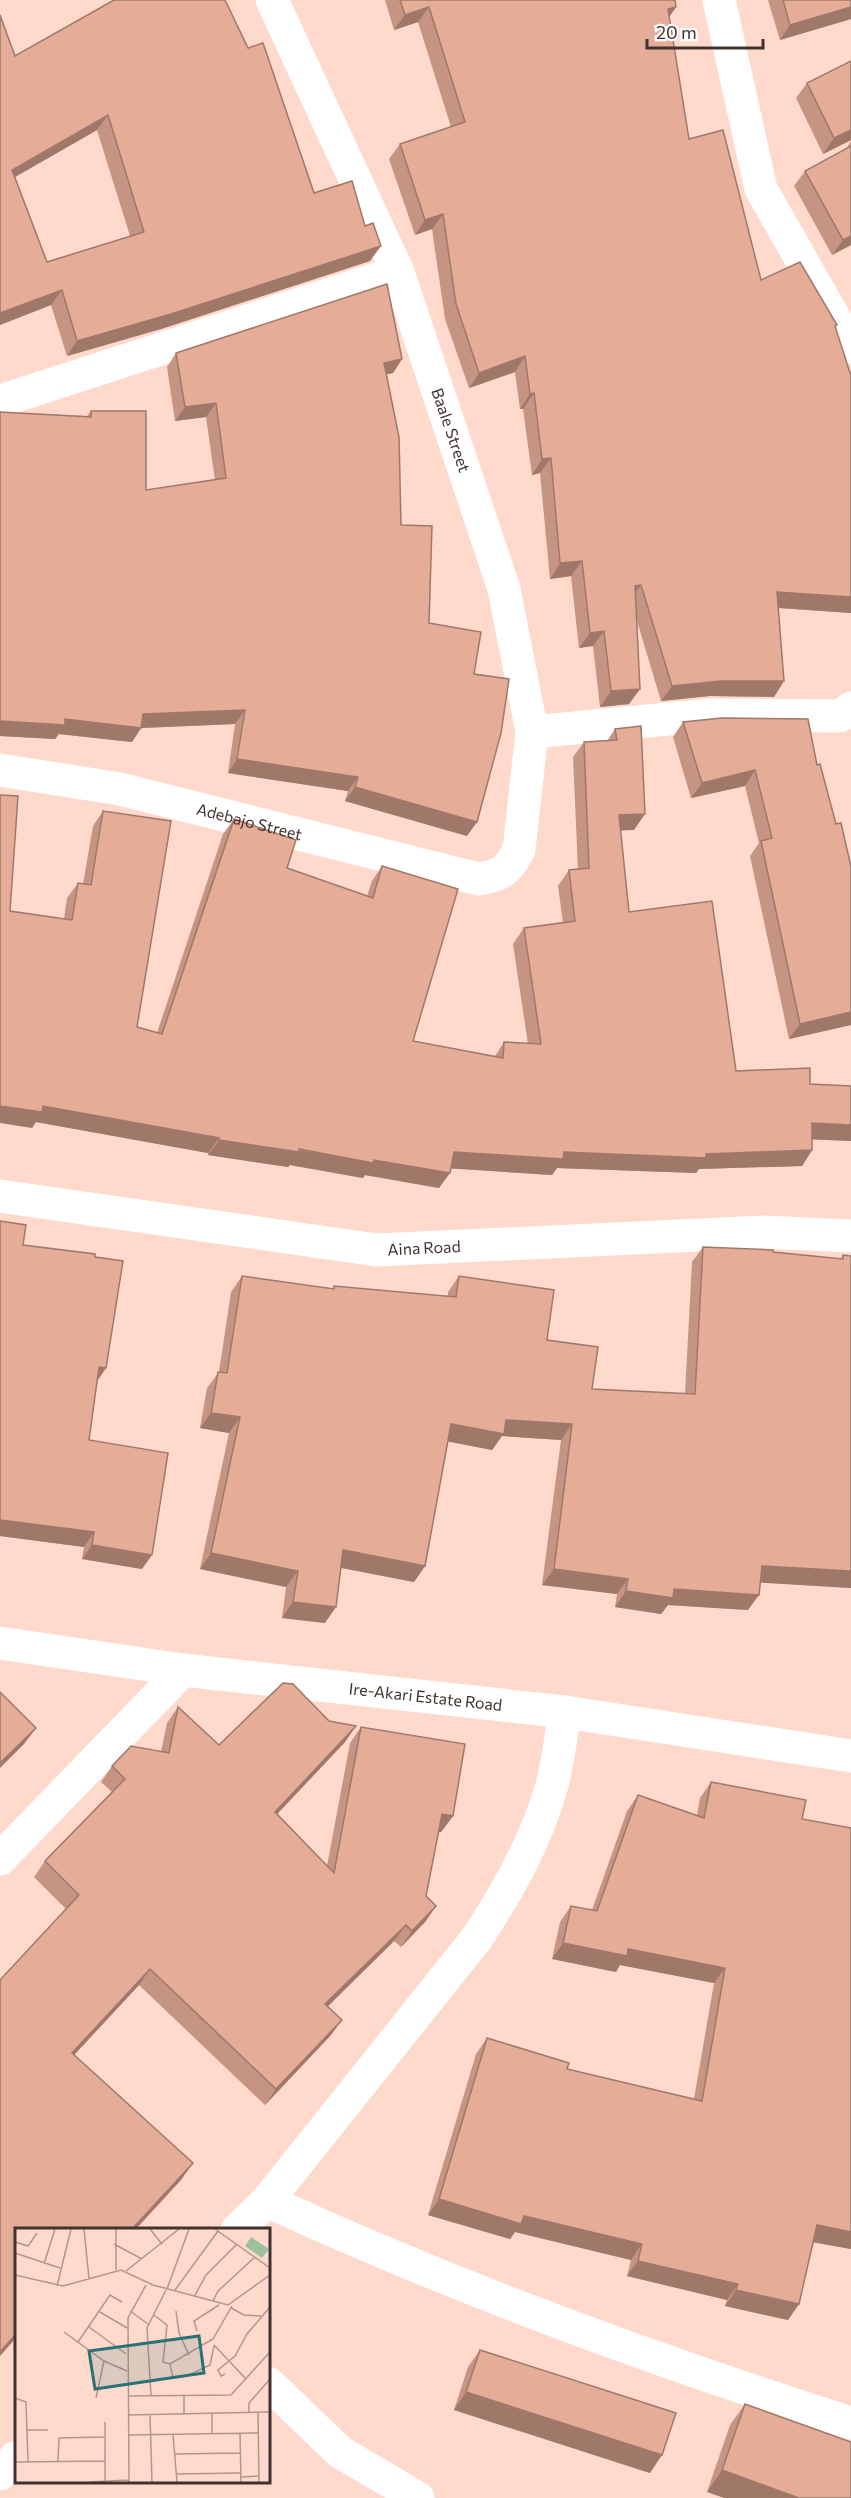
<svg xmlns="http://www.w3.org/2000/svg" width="851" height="2498" viewBox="0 0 851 2498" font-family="Commissioner,sans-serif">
<rect width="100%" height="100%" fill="#fed9cc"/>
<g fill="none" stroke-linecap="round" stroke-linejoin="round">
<!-- minor -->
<g stroke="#fff" stroke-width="33">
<path d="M719 0 761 189 851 347"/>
<path d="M0 401 398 272"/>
<path d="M532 732 710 715 840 716 851 708"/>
<path id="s1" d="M0 770 120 789 478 879C503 875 507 871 519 850L532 732 504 589 398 272 272 0"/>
<path id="s2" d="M0 1196 377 1250 764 1232 851 1236"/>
<path id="s3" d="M0 1643 183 1670 565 1712 851 1756"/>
<path d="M0 1859 183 1670"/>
<path d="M267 2201C456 2288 653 2360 851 2423"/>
<path d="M237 2230 267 2201 477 1938C508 1891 537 1840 552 1785 558 1762 561 1736 565 1712"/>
<path d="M268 2383 340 2452 418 2498"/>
<path d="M0 2474 16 2457"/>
</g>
</g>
<!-- wall -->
<g fill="#c59482" fill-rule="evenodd">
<path d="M385 0H675L676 7 669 17 689 139 761 280 837 325 835 327 851 376V613L778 608 784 681 774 697 710 696 661 701 637 621 640 689 629 704 600 707 593 646 579 648 571 576 550 579 540 473 532 475 523 409H520L515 372 469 388 445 319 432 229 415 235 389 159 400 144 451 127 418 22 394 30Z"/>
<path d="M768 0H851V19L780 40Z"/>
<path d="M0 15 15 56 314 193 370 261 161 329 67 356 51 305 0 325ZM97 130 130 236 47 262 15 177Z"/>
<path d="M851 61V140L823 154 796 98 807 83Z"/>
<path d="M851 141V245L832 255 794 186 805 171 846 149Z"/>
<path d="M176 353 402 359 393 373 387 374 401 525 429 623 474 674 467 836 345 801 348 791 228 773 235 724 141 728 132 742 59 734 55 739 0 736V412L87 416 91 411 146 490 215 480 206 417 175 421 167 367Z"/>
<path d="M683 722 817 765 836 824 851 1025 789 1039 750 856 759 843 745 786 691 798 673 737Z"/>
<path d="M615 729 634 830H620L629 912 736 1071 810 1084 851 1086V1141L812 1139V1150L802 1166 699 1169 696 1173 557 1168 552 1175 451 1168 439 1188 365 1175 363 1178 290 1165 288 1167 208 1155V1153L36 1122 32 1128 10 911 64 919 67 898 78 883 83 884 93 826 103 811 137 1027 157 1033 223 834 234 819 287 868 367 896 372 881 382 866 413 1041 495 1056 504 1042 528 1044 513 944 524 928 563 923 558 886 569 870 578 869 573 757 584 742 607 741Z"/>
<path d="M0 1221 23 1245 97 1381 89 1440 142 1569 82 1559 84 1547 0 1536Z"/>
<path d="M703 1247 773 1252 841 1259 843 1255 851 1256V1588L760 1582 748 1610 668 1605 661 1614 615 1607 617 1594 542 1585 561 1440 502 1436 492 1450 448 1441 425 1566 414 1582 341 1568 325 1623 282 1618 286 1587 200 1569 229 1433 200 1428 207 1388 219 1372 231 1292 242 1276 332 1289 334 1286 448 1296V1292L459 1276 547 1340 592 1389 685 1394 692 1262Z"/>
<path d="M178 1707 219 1745 345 1742 277 1814 327 1866 350 1743 361 1727 453 1816 441 1832H438L426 1896 436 1906 425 1922 401 1947 394 1941 327 2007 342 2020 330 2036 265 2105 139 1985 74 2055 181 2180 16 2229 66 1909 34 1877 45 1861 112 1792 101 1782 112 1766 161 1752 167 1723Z"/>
<path d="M711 1782 802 1819 851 1828V2249L813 2242 799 2304 788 2320 725 2306 727 2300 627 2276 631 2260 515 2232 510 2239 428 2215 476 2054 487 2038 567 2069 694 2099 714 1983 620 1965 616 1972 552 1959 560 1922 571 1906 592 1910 627 1811 638 1795 697 1815 700 1798Z"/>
<path d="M480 2350 650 2473 454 2410 468 2367Z"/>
<path d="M745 2404 851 2442 707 2492 730 2425Z"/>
</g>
<!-- shaded-wall -->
<g fill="#a0786a">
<path d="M429 7 418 22 394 30 405 15Z"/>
<path d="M676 7 665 23 668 9Z"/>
<path d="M851 7V19L780 40 790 25Z"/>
<path d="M108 115 97 130 1 185 12 170Z"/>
<path d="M851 130V140L823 154 834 138Z"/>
<path d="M443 214 432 229 415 235 425 220Z"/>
<path d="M851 236V245L832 255 843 240Z"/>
<path d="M381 246 370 261 161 329 67 356 77 341Z"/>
<path d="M62 290 51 305 0 325V313Z"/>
<path d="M525 356 515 372 469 388 479 373Z"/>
<path d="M402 359 393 373 375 377 384 363Z"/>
<path d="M534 393 523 409H520L530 394Z"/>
<path d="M216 403 206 417 175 421 185 407Z"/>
<path d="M551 458 540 473 532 475 542 459Z"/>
<path d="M582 561 571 576 550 579 560 563Z"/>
<path d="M641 585 630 600 635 586Z"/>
<path d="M777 592 851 597V613L766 607Z"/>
<path d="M604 631 593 646 579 648 590 633Z"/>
<path d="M721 681H784L774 697 710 696 661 701 672 686Z"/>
<path d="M640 689 629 704 600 707 611 691Z"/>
<path d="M245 710 235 724 141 728 132 742 59 734 55 739 0 736V721L65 719 143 714Z"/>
<path d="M237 759 358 777 348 791 228 773Z"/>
<path d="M755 770 745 786 691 798 702 783Z"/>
<path d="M355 787 477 822 467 836 345 801Z"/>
<path d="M645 814 634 830 608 831 619 815Z"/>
<path d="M851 1012V1025L789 1039 800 1024Z"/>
<path d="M0 1106H43L219 1138 208 1153 36 1122 32 1128 0 1123Z"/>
<path d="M812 1123 851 1125V1141L801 1139Z"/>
<path d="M219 1140 374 1160 450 1173 439 1188 365 1175 363 1178 290 1165 288 1167 208 1155Z"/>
<path d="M812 1150 802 1166 699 1169 696 1173 557 1168 552 1175 443 1168 454 1152 706 1154Z"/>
<path d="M99 1367 106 1368 96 1383Z"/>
<path d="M211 1413 240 1417 229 1433 200 1428Z"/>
<path d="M506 1420 572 1424 561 1440 502 1436 492 1450 440 1440 451 1424Z"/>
<path d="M0 1520 94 1532 84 1547 0 1536Z"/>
<path d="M92 1545 152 1555 142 1569 82 1559Z"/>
<path d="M343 1550 425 1566 414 1582 332 1566Z"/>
<path d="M211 1553 298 1571 286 1587 200 1569Z"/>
<path d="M762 1566 851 1571V1588L750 1582Z"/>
<path d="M554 1569 628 1579 617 1594 542 1585Z"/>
<path d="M674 1589 759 1595 748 1610 668 1605 661 1614 615 1607 626 1591Z"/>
<path d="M293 1602 336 1607 325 1623 282 1618Z"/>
<path d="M356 1726 345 1742 264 1828 275 1812Z"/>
<path d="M36 1728 24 1744 0 1768V1763Z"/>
<path d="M442 1814 453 1816 441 1832 430 1830Z"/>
<path d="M436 1906 425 1922 401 1947 412 1931Z"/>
<path d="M406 1925 394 1941 314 2020 325 2004Z"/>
<path d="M563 1943 628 1949 725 1968 714 1983 620 1965 616 1972 552 1959Z"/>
<path d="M150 1969 139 1985 61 2069 72 2053Z"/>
<path d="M342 2020 330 2036 265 2105 276 2089Z"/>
<path d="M193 2163 181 2180 136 2229H132Z"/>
<path d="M439 2199 524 2216 642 2244 631 2260 515 2232 510 2239 428 2215Z"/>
<path d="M817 2225 851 2232V2249L806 2241Z"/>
<path d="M638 2261 738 2284 727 2300 627 2276Z"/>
<path d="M736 2290 799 2304 788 2320 725 2306Z"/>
<path d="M16 2334V2338L0 2356V2352Z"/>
<path d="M466 2392 662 2455 650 2473 454 2410Z"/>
<path d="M722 2470 799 2498H724L707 2492Z"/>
</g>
<!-- building -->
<g fill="#e5ac97" stroke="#a0786a" stroke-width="1.5" fill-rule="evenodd">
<path d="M114 0H225L248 48 263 43 314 193 352 181 365 226 373 223 381 246 171 314 77 341 62 290 0 313V15L15 56ZM108 115 144 232 47 262 12 170Z"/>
<path d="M400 0H675L676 7 668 9 689 139 723 130 761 280 800 262 837 325 835 326 851 376V597L777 592 784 681H721L672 686 641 585 635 586 640 689 611 691 604 631 590 633 582 561 560 563 551 458 542 459 534 393 530 394 525 356 479 373 456 304 443 214 425 220 400 144 465 122 429 7 405 15Z"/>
<path d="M783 0H851V7L790 25Z"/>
<path d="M851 61V130L834 138 807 83Z"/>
<path d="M851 146V236L843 240 805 171Z"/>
<path d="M387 284 402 359 384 363 399 437 401 525 432 526 429 623 481 632 474 674 509 679 501 733 477 822 355 787 358 777 237 759 245 710 143 714 141 728 65 719V725L0 721V412L91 417V411H146V490L226 478 216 403 185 407 176 353Z"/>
<path d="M722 718 808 719 817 765 820 764 836 824 841 823 851 867V1012L800 1024 761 841 772 838 755 770 702 783 683 722Z"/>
<path d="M641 726 645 814 619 815 629 912 712 901 736 1071 810 1068V1084L851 1086V1125L812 1123V1150L706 1154V1158L564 1152 563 1159 454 1152 450 1173 374 1160 373 1163 299 1149V1152L219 1140V1138L43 1106 42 1112 0 1106V795L18 796 10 911 72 920 78 883 91 885 103 811 171 821 137 1027 162 1034 234 819 296 840 287 868 373 898 382 866 458 889 413 1041 503 1058 504 1042 541 1044 524 928 575 921 569 870 589 868 584 742 617 740 615 729Z"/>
<path d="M0 1221 26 1225 23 1245 95 1254V1257L123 1261 106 1368 99 1367 89 1440 168 1453 152 1555 92 1545 94 1532 0 1520Z"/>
<path d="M703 1247 773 1250V1252L843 1259V1255L851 1256V1571L762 1566 759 1595 674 1589 673 1598 626 1591 628 1579 554 1569 572 1424 506 1420 504 1434 451 1424 425 1566 343 1550 336 1607 293 1602 298 1571 211 1553 240 1417 211 1413 218 1372 227 1373 242 1276 334 1289V1286L456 1297 459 1276 554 1290 547 1340 598 1347 592 1389 695 1394Z"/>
<path d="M283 1683 293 1684 329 1721 356 1726 275 1812 334 1873 361 1727 465 1744 453 1816 442 1814 426 1896 436 1906 412 1931 406 1925 325 2004 342 2020 276 2089 150 1969 72 2053 193 2163 132 2229H16V2334L0 2352V1980L79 1895 45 1861 125 1779 112 1766 131 1746 169 1753 178 1707 219 1745Z"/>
<path d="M0 1692 36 1728 0 1763Z"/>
<path d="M711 1782 806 1800 802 1819 851 1828V2232L817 2225 799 2304 736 2290 738 2284 638 2261 642 2244 524 2216 521 2224 439 2199 487 2038 569 2063 567 2069 702 2101 725 1968 628 1949 627 1956 563 1943 571 1906 597 1911 638 1795 704 1818Z"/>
<path d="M480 2350 676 2413 662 2455 466 2392Z"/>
<path d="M745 2404 851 2442V2498H799L722 2470Z"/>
</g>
<g text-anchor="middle" stroke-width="6" stroke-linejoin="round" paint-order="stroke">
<!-- street labels -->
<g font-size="16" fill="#41322d" stroke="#fff">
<text transform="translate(451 430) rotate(71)" y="6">Baale Street</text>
<text dy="6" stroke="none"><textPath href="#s1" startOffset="255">Adebajo Street</textPath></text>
<text dy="6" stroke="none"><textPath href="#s2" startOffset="428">Aina Road</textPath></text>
<text dy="6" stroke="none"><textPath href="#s3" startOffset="429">Ire-Akari Estate Road</textPath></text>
</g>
</g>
<!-- overview -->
<g transform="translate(15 2228)">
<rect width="255" height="255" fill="#fed9cc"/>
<path d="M236 9 254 21 247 30 230 18Z" fill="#9dc19c"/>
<path fill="none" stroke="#b2968c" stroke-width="1.5" d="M69 1 74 51M135 1 147 16M200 1 255 40M0 14 13 18 22 5M99 16 127 31M0 25 45 40M29 36 40 1M101 42V1M111 43 164 1M0 47 48 58 106 42 138 57 213 77 255 47M42 58 56 1M152 61 174 1M160 62 203 3M179 69 191 47 222 16M198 73 203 63 240 29M216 80 229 87 246 88M115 83 133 96M161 83 164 105 174 127M85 84 112 100M139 87 152 97 148 134 155 136 198 111 217 78M74 99 111 126M182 103 179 93 204 77M49 104 89 133 112 143M63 114 95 67 107 74M199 117 231 151M155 136 158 150 172 148 195 137 199 118M210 146 206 148 203 142 220 128 232 106 255 79M216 167 255 124M113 168 216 167M136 168 132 100 151 62M169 168V187M0 170 11 174 13 234M81 170 89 133M243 184 244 254M234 185V175L255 151M113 187 255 184M135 187 137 254M90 194V253M12 202H33M225 205 226 254M197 206V186M113 207 243 205M158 207 162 254M160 226 225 225M43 233 44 210 89 209M0 234 90 233M162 246 225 245M225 249 244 248M74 254 114 252M114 254 113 90 131 57"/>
<path fill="#297376" fill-opacity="0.15" stroke="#297376" stroke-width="3" d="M184 108 189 145 80 161 74 123Z"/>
<rect width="255" height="255" fill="none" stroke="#41322d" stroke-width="3"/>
</g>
<!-- scale -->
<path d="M647 39v9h116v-9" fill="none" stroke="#41322d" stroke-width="3"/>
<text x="656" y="39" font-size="18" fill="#41322d" stroke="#ffffff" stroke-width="4.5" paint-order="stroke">20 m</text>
</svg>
